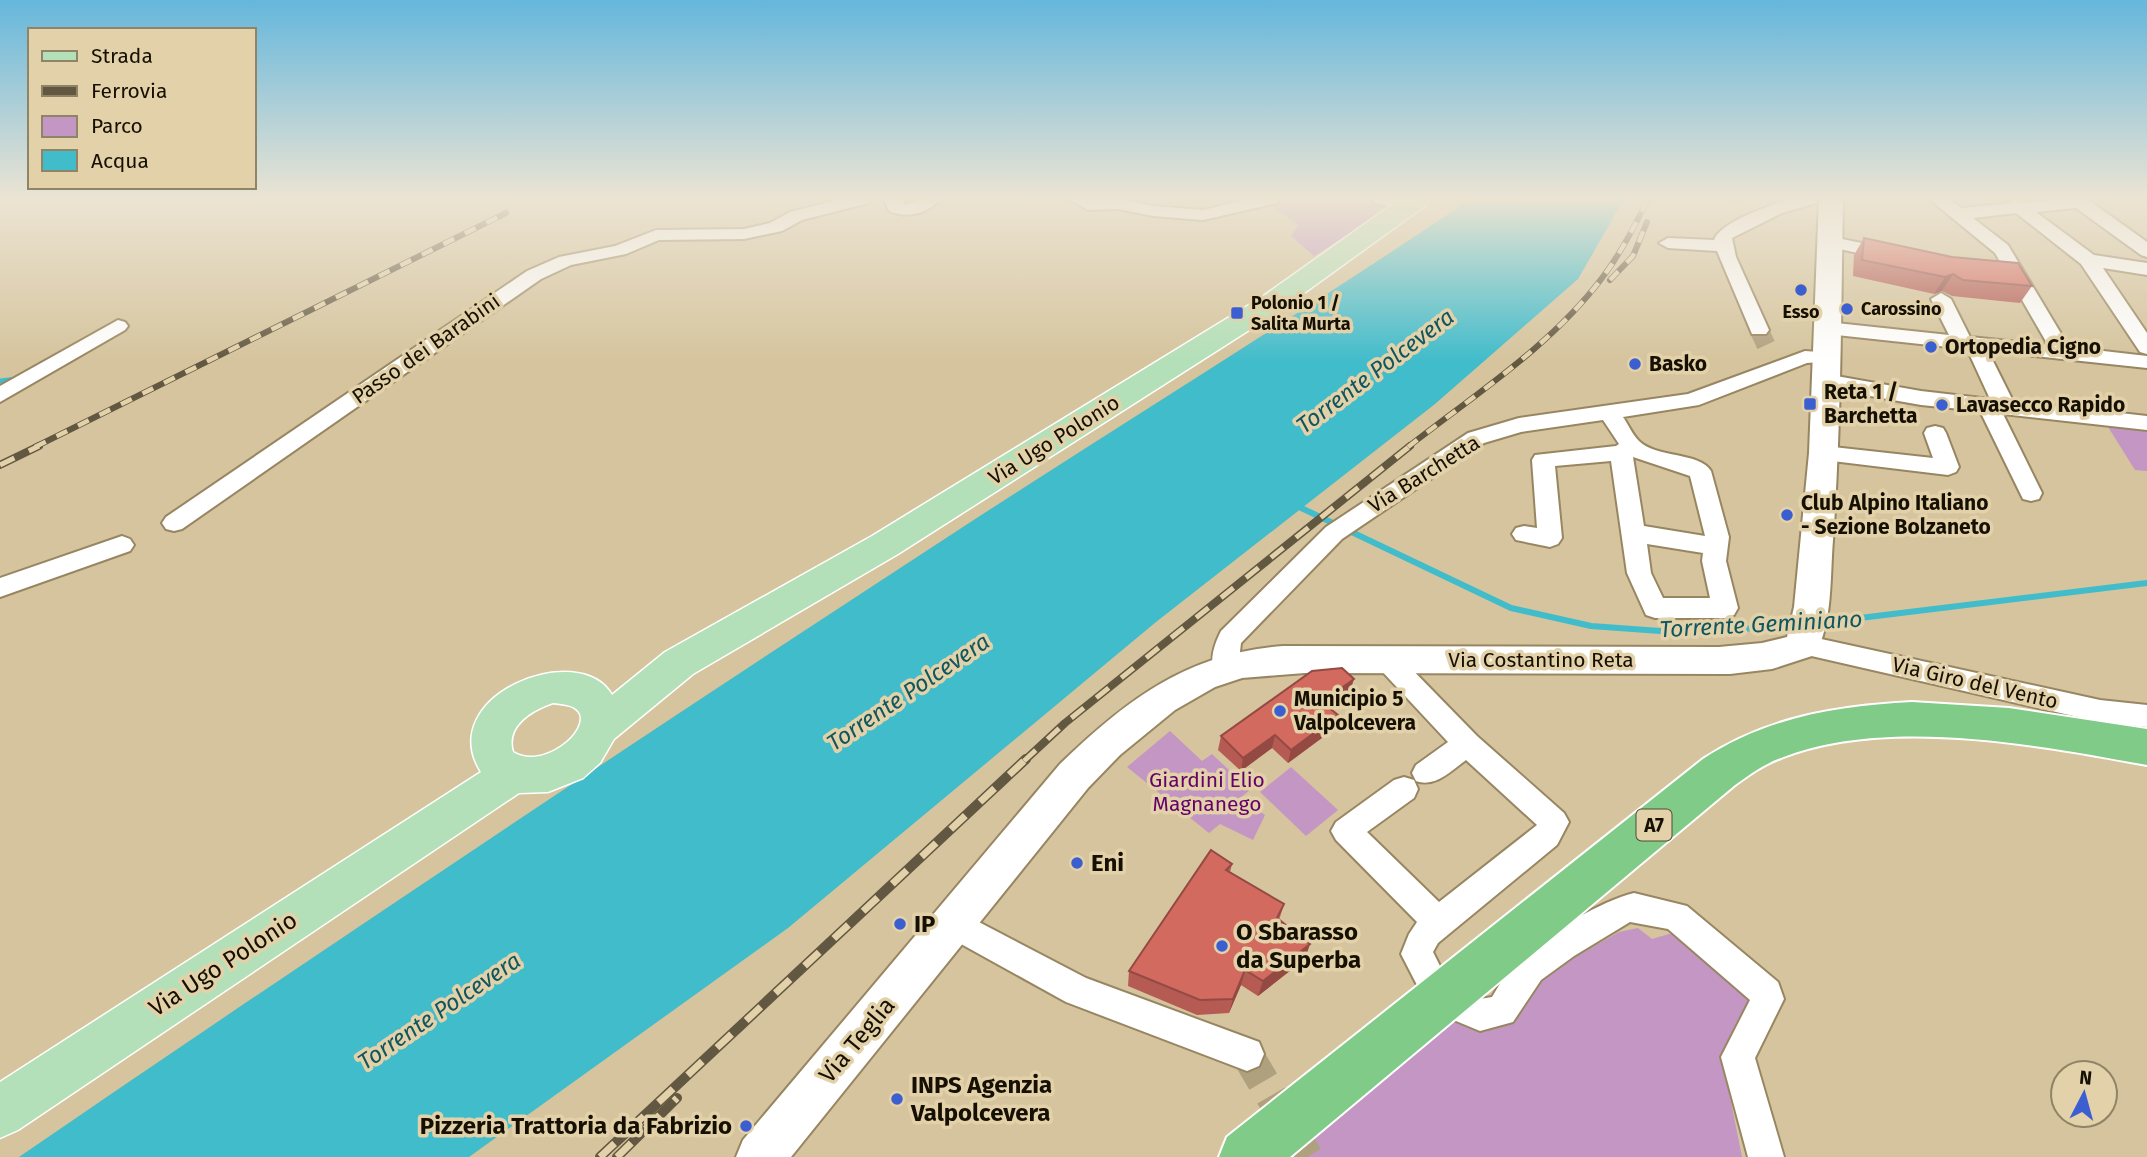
<svg xmlns="http://www.w3.org/2000/svg" width="2147" height="1157" viewBox="0 0 2147 1157" font-family="'Fira Sans',sans-serif">
<rect width="100%" height="100%" fill="#d5c49d"/>
<!-- green -->
<g fill="#c496c4">
<path d="M1278 199H1367L1393 207 1314 256 1291 236 1298 225 1268 203Z"/>
<path d="M2105 422 2147 427V471L2135 470Z"/>
<path d="M1170 731 1202 761 1212 754 1250 790 1240 798 1265 815 1253 840 1220 824 1209 833 1127 767Z"/>
<path d="M1291 767 1338 810 1306 836 1260 792Z"/>
<path d="M1638 928 1652 939 1679 931 1758 990 1726 1060 1727 1082 1742 1157H1280L1456 1016 1535 980 1619 932Z"/>
</g>
<!-- water -->
<path fill="#41bccb" d="M1465 199H1624L1578 279 1435 404 1156 622 788 928 469 1157H19C333 942 650 731 969 523 1131 418 1295 317 1456 209Z"/>
<g fill="none" stroke-linecap="round" stroke-linejoin="round">
<!-- stream-far1 -->
<path stroke="#41bccb" stroke-width="5" d="M0 381 17 379"/>
<!-- stream -->
<g stroke="#41bccb" stroke-width="6">
<path d="M1295 505 1511 608 1591 626 1688 633 1798 625"/>
<path d="M1819 623 2147 583"/>
</g>
<!-- street-tunnel-far1 -->
<path stroke="#afa07e" stroke-width="19" stroke-dasharray="19 10" stroke-linecap="butt" d="M1759 330 1766 345"/>
<!-- street-tunnel -->
<path stroke="#afa07e" stroke-width="32" stroke-dasharray="32 16" stroke-linecap="butt" d="M1247 1054 1307 1157"/>
<!-- street casing -->
<g stroke="#978661" stroke-width="4">
<g id="street">
<path d="M842 199H872L869 203 802 220 782 231 744 239 659 240 626 254 571 265 541 279 182 529 174 531 166 529 162 523 166 517 527 271 559 257 615 246 656 230 744 229 770 223 790 212Z"/>
<path d="M884 199H902L905 205 920 199H941C927 214 907 219 889 211Z"/>
<path d="M1069 199H1119L1153 206 1203 210 1249 199H1280L1277 203 1203 220 1153 216 1118 209 1088 210Z"/>
<path d="M1371 199 1416 201 1419 205 1410 210 1374 203Z"/>
<path d="M1791 199H1819L1816 203 1782 213 1732 238 1736 257 1769 330 1766 334H1752L1717 251 1668 248 1659 243 1668 238 1714 240C1721 221 1772 205 1791 199Z"/>
<path d="M1929 199H1949L1961 208 2006 204 2014 199 2024 202 2087 199 2147 242V257L2141 255 2076 208 2036 212 2094 255 2147 263V275L2103 268 2147 333V354L2140 352 2081 264 2016 213 1973 218 2008 245 2069 347 2147 356V368L1988 351 2013 401 2147 416V430L2003 414 2042 493 2039 499 2031 501 2023 499 1980 411 1921 405 1825 388 1818 386 1815 381 1818 376 1825 374 1921 391 1990 399 1967 349 1827 334 1820 332 1817 328 1820 324 1827 322 1949 335 1931 299 1941 293 1951 299 1970 337 2048 345 1995 253Z"/>
<path d="M1832 237 1896 250 1898 254 1889 260 1826 246 1823 242 1826 238Z"/>
<path d="M118 320 125 322 128 326 125 330 0 402V386Z"/>
<path d="M1805 351 1833 353 1836 357 1833 361 1807 363 1699 405 1623 417C1628 424 1632 434 1639 441 1656 458 1700 452 1711 471L1729 537 1726 561 1738 608 1734 615 1725 618H1655L1646 615 1627 573 1611 461 1555 466 1562 538 1558 544 1550 547 1516 540 1512 534 1516 528 1524 526 1537 528 1532 460 1535 455 1616 446 1619 444 1603 420 1521 432 1484 443 1342 539 1241 643 1238 669 1234 676 1225 679 1216 676C1208 662 1214 645 1221 631L1326 527 1468 433 1519 418 1688 394ZM1633 457 1690 476 1705 536 1644 526ZM1647 544 1703 553 1702 561 1710 598H1663L1651 573Z"/>
<path d="M1935 426 1943 428 1946 433 1959 467 1956 472 1948 475 1824 460 1816 458 1813 453 1816 448 1824 446 1933 458 1924 433 1927 428Z"/>
<path d="M122 536 130 539 134 545 130 551 0 597V578Z"/>
<path d="M1803 635 2100 700 2147 705V727L2100 722 1794 652 1790 645 1794 638Z"/>
<path d="M1387 650 1396 653 1477 736 1564 813 1569 822 1557 845 1438 943 1433 952 1444 974 1439 985 1428 989 1417 985 1401 954 1409 934 1417 922 1336 840 1331 831 1336 822 1394 780 1404 777 1414 780 1418 789 1414 798 1367 832 1439 902 1537 825 1466 760C1451 771 1435 788 1416 781L1412 773 1416 765 1448 742 1378 667 1374 660 1378 653Z"/>
<path d="M1634 893 1687 906 1778 982 1784 999 1755 1058 1784 1157H1748L1721 1057 1750 1000 1668 929 1630 922 1574 956 1541 980 1513 1022 1480 1031 1456 1021 1452 1010 1456 999 1468 994 1480 999 1492 997C1500 984 1509 967 1520 957 1548 933 1599 902 1634 893Z"/>
<path d="M954 909 1086 978 1259 1042 1264 1054 1259 1066 1247 1071 1066 1002 943 934 939 924 943 914Z"/>
</g>
</g>
<!-- secondary casing -->
<g stroke="#978661" stroke-width="4">
<path id="secondary" d="M1819 199H1843C1841 313 1841 426 1833 540 1830 576 1833 622 1815 655L1772 669 1730 674 1305 673 1242 678 1215 687 1175 710 1120 755 1088 788 791 1157H736L743 1140 1060 764C1126 700 1188 653 1283 646L1719 647 1762 643 1787 637 1794 607 1809 453Z"/>
</g>
<!-- primary casing -->
<g stroke="#fff" stroke-width="3">
<path id="primary" d="M1400 199H1430L1426 205 1282 309 898 554 693 674 614 739 600 763 583 778 548 792 519 793 18 1130 0 1138V1082L481 772C433 696 579 638 612 695L665 652 872 536 1262 297ZM553 703C561 704 573 704 579 712 591 731 543 771 513 752 505 726 532 710 553 703Z"/>
</g>
<!-- highway casing -->
<g stroke="#fff" stroke-width="4">
<path id="highway" d="M1912 702 2009 708 2147 729V765C2038 745 1886 716 1781 758 1764 764 1749 775 1735 785L1290 1157H1219L1227 1137 1703 759C1767 717 1837 706 1912 702Z"/>
</g>
<!-- street -->
<use href="#street" fill="#fff" fill-rule="evenodd"/>
<!-- secondary -->
<use href="#secondary" fill="#fff" fill-rule="evenodd"/>
<!-- primary -->
<use href="#primary" fill="#b3e0b8" fill-rule="evenodd"/>
<!-- highway -->
<use href="#highway" fill="#80cb88" fill-rule="evenodd"/>
<!-- rail-far2 casing -->
<g stroke="#625740" stroke-width="6">
<g id="rail-far2">
<path d="M1610 280 1633 256 1647 222"/>
<path d="M35 447 506 213"/>
<path d="M1408 447C1474 395 1551 346 1602 278 1621 253 1634 227 1648 199"/>
</g>
</g>
<!-- rail-far1 casing -->
<g stroke="#625740" stroke-width="8">
<g id="rail-far1">
<path d="M0 465 39 446"/>
<path d="M1024 761 1065 723 1410 446"/>
</g>
</g>
<!-- rail casing -->
<g stroke="#625740" stroke-width="10">
<g id="rail">
<path d="M600 1157 1026 759"/>
<path d="M617 1157 677 1098"/>
</g>
</g>
<!-- rail-far2 -->
<use href="#rail-far2" stroke="#e2d1a9" stroke-width="4.5" stroke-dasharray="12" stroke-linecap="butt"/>
<!-- rail-far1 -->
<use href="#rail-far1" stroke="#e2d1a9" stroke-width="5" stroke-dasharray="16" stroke-linecap="butt"/>
<!-- rail -->
<use href="#rail" stroke="#e2d1a9" stroke-width="7" stroke-dasharray="20" stroke-linecap="butt"/>
</g>
<!-- wall -->
<g fill="#b55b53">
<path d="M1723 199H1743L1738 202 1727 201Z"/>
<path d="M1864 238 2032 286 2020 303 1952 296 1942 291 1934 294 1853 276 1854 255Z"/>
<path d="M1350 692 1329 708 1334 729 1288 763 1272 748 1241 771 1218 750 1221 736Z"/>
<path d="M1232 864 1230 872 1284 904 1279 920 1305 959 1258 996 1241 985 1229 1013 1197 1015 1128 986 1129 971Z"/>
</g>
<!-- shaded-wall -->
<g fill="#944a43">
<path d="M1953 274 1942 291 1934 294 1945 277Z"/>
<path d="M1354 679 1350 692 1318 715 1322 702Z"/>
<path d="M1338 715 1334 729 1288 763 1291 750Z"/>
<path d="M1275 735 1272 748 1241 771 1243 758Z"/>
<path d="M1310 944 1305 959 1258 996 1263 981Z"/>
<path d="M1245 970 1241 985 1229 1013 1233 999Z"/>
</g>
<!-- building -->
<g fill="#d36a60" stroke="#944a43" stroke-width="2">
<path d="M1864 238 1952 257 2018 263 2032 286 1963 280 1953 274 1945 277 1862 260Z"/>
<path d="M1342 668 1354 679 1322 702 1338 715 1291 750 1275 735 1243 758 1221 736 1312 671Z"/>
<path d="M1211 850 1232 864 1226 870 1284 904 1277 918 1310 944 1263 981 1245 970 1233 999 1200 1000 1129 971Z"/>
</g>
<!-- sky -->
<linearGradient id="sky" x2="0" y2="1"><stop stop-color="#65b7dc"/><stop offset="0.55" stop-color="#ece4d3"/><stop offset="1" stop-color="#ece4d3" stop-opacity="0"/></linearGradient>
<rect width="2147" height="361" fill="url(#sky)"/>
<!-- markers -->
<g fill="#3b5fd0" stroke="#e2d1a9" stroke-width="2.5">
<circle cx="1801" cy="290" r="7"/>
<circle cx="1847" cy="309" r="7"/>
<rect x="1230" y="306" width="14" height="14" rx="3.5"/>
<circle cx="1931" cy="347" r="7"/>
<circle cx="1635" cy="364" r="7"/>
<rect x="1803" y="397" width="14" height="14" rx="3.5"/>
<circle cx="1942" cy="405" r="7"/>
<circle cx="1787" cy="515" r="7"/>
<circle cx="1280" cy="711" r="7"/>
<circle cx="1077" cy="863" r="7"/>
<circle cx="900" cy="924" r="7"/>
<circle cx="1222" cy="946" r="7"/>
<circle cx="897" cy="1099" r="7"/>
<circle cx="746" cy="1126" r="7"/>
</g>
<g text-anchor="middle" stroke-width="7" stroke-linejoin="round" paint-order="stroke">
<!-- far-poi labels -->
<g font-size="18" font-weight="bold" fill="#161003" stroke="#e2d1a9" text-anchor="start">
<text x="1251" y="309">Polonio 1 /<tspan x="1251" dy="21">Salita Murta</tspan></text>
<text x="1861" y="315">Carossino</text>
<text x="1801" y="318" text-anchor="middle">Esso</text>
</g>
<!-- shield labels -->
<rect fill="#e2d1a9" stroke="#534a35" stroke-width="2" x="1636.5" y="809.5" width="35" height="31" rx="5"/>
<g font-size="19" font-weight="bold" fill="#161003">
<text x="1654" y="832">A7</text>
</g>
<!-- poi labels -->
<g font-size="21" font-weight="bold" fill="#161003" stroke="#e2d1a9" text-anchor="start">
<text x="1945" y="354">Ortopedia Cigno</text>
<text x="1649" y="371">Basko</text>
<text x="1824" y="399">Reta 1 /<tspan x="1824" dy="24">Barchetta</tspan></text>
<text x="1956" y="412">Lavasecco Rapido</text>
<text x="1801" y="510">Club Alpino Italiano<tspan x="1801" dy="24">- Sezione Bolzaneto</tspan></text>
<text x="1294" y="706">Municipio 5<tspan x="1294" dy="24">Valpolcevera</tspan></text>
</g>
<!-- street labels -->
<g font-size="21" fill="#161003" stroke="#e2d1a9">
<text transform="translate(426 349) rotate(-35)" y="7">Passo dei Barabini</text>
<text transform="translate(1054 440) rotate(-32)" y="7">Via Ugo Polonio</text>
<text transform="translate(1424 474) rotate(-32)" y="7">Via Barchetta</text>
<text x="1541" y="667">Via Costantino Reta</text>
<text transform="translate(1975 683) rotate(13)" y="7">Via Giro del Vento</text>
</g>
<!-- park labels -->
<g font-size="21" fill="#650168" stroke="#e2d1a9">
<text x="1207" y="787">Giardini Elio<tspan x="1207" dy="24">Magnanego</tspan></text>
</g>
<!-- water labels -->
<g font-size="23" font-style="italic" fill="#10565e" stroke="#e2d1a9">
<text transform="translate(1375 371) rotate(-37)" y="8">Torrente Polcevera</text>
<text transform="translate(1761 624) rotate(-3)" y="8">Torrente Geminiano</text>
<text transform="translate(908 692) rotate(-34)" y="8">Torrente Polcevera</text>
<text transform="translate(439 1011) rotate(-34)" y="8">Torrente Polcevera</text>
</g>
<!-- near-poi labels -->
<g font-size="24" font-weight="bold" fill="#161003" stroke="#e2d1a9" text-anchor="start">
<text x="1091" y="871">Eni</text>
<text x="914" y="932">IP</text>
<text x="1236" y="940">O Sbarasso<tspan x="1236" dy="28">da Superba</tspan></text>
<text x="911" y="1093">INPS Agenzia<tspan x="911" dy="28">Valpolcevera</tspan></text>
<text x="732" y="1134" text-anchor="end">Pizzeria Trattoria da Fabrizio</text>
</g>
<!-- near-street labels -->
<g font-size="24" fill="#161003" stroke="#e2d1a9">
<text transform="translate(223 964) rotate(-33)" y="8">Via Ugo Polonio</text>
<text transform="translate(857 1040) rotate(-50)" y="8">Via Teglia</text>
</g>
</g>
<!-- legend -->
<rect x="28" y="28" width="228" height="161" fill="#e2d1a9" stroke="#908467" stroke-width="2"/>
<rect x="42" y="51" width="35" height="10" fill="#b3e0b8" stroke="#908467" stroke-width="2"/>
<text x="91" y="63" font-size="21" fill="#161003">Strada</text>
<rect x="42" y="86" width="35" height="10" fill="#625740" stroke="#908467" stroke-width="2"/>
<text x="91" y="98" font-size="21" fill="#161003">Ferrovia</text>
<rect x="42" y="116" width="35" height="21" fill="#c496c4" stroke="#908467" stroke-width="2"/>
<text x="91" y="133" font-size="21" fill="#161003">Parco</text>
<rect x="42" y="150" width="35" height="21" fill="#41bccb" stroke="#908467" stroke-width="2"/>
<text x="91" y="168" font-size="21" fill="#161003">Acqua</text>
<!-- north arrow -->
<g transform="translate(2084 1094) rotate(6)"><circle r="33" fill="#e2d1a9" stroke="#908467" stroke-width="2"/>
<path d="M0-5L12 26L0 18L-12 26Z" fill="#3b5fd0"/>
<text y="-10" font-size="19" font-weight="bold" text-anchor="middle" fill="#161003">N</text>
</g>
</svg>
